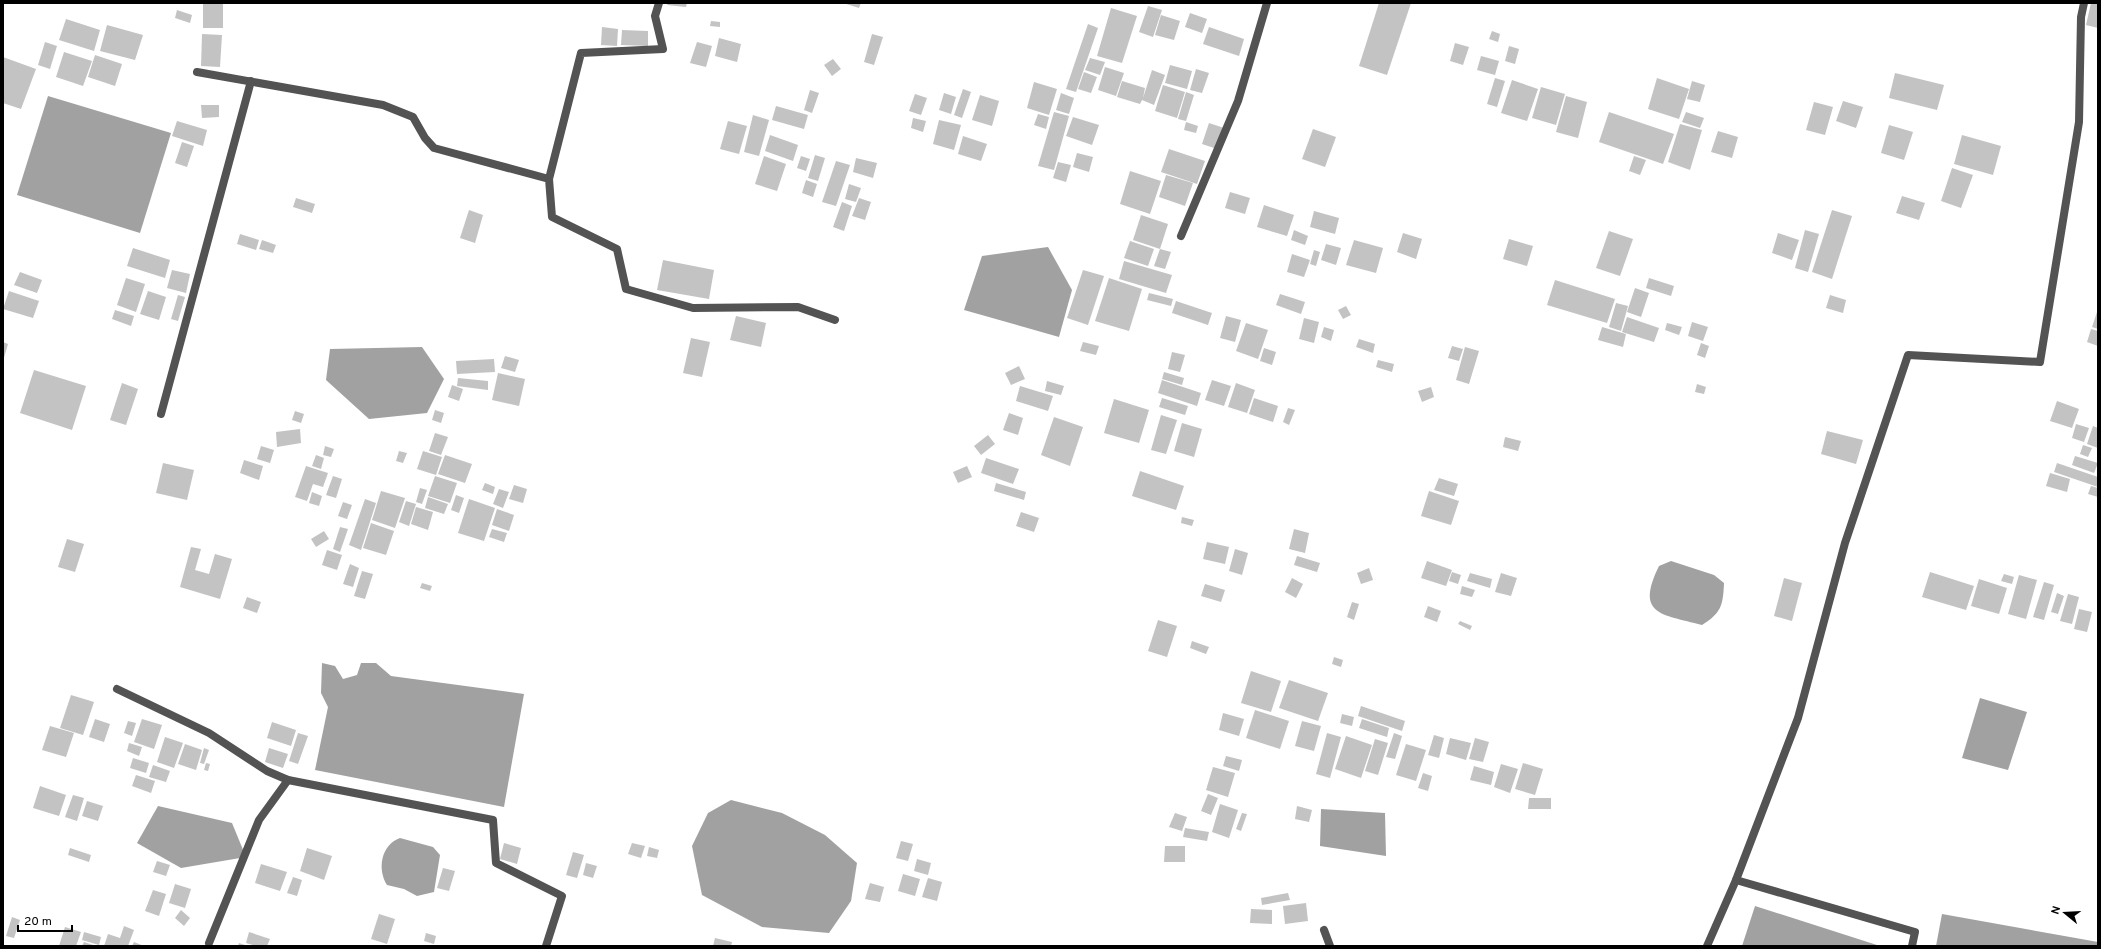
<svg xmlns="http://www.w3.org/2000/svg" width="2101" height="949" viewBox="0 0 2101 949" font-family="Overpass,sans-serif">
<rect width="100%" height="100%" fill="#fff"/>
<!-- water -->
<g fill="#a1a1a1">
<path d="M48 96 171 133 140 233 17 195Z"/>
<path d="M1048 247 1072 290 1059 337 964 310 982 256Z"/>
<path d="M422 347 444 379 427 413 369 419 326 380 330 349Z"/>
<path d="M1671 561 1714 575 1724 583C1723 606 1721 613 1702 625 1661 614 1635 615 1659 566Z"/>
<path d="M322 663 335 666 343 679 357 675 361 663H376L391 676 524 694 504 807 315 770 328 707 321 693Z"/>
<path d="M1980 698 2027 712 2008 770 1962 758Z"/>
<path d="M731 800 782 813 825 835 857 863 851 901 829 933 762 927 702 895 692 846 708 813Z"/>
<path d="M158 806 232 823 246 857 181 868 137 843Z"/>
<path d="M1321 809 1385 813 1386 856 1320 846Z"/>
<path d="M400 838 433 847 440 855 434 892 417 896 404 889 387 885C377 869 381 845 400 838Z"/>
<path d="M1755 906 1880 946H1742Z"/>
<path d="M1942 914 2098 942V946H1936Z"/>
</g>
<!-- building -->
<g fill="#c3c3c3">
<rect x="203" y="3" width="20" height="25"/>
<path d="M668 3H687L686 7 667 5Z"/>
<path d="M843 3H861L859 8Z"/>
<path d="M1379 3H1411L1387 75 1359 66Z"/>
<path d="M2091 3H2098V28L2086 25Z"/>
<path d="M1148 6 1162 10 1153 37 1139 32Z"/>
<path d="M1111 8 1137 16 1122 63 1097 56Z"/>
<path d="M177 10 192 15 190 23 175 18Z"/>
<path d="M1190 13 1207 19 1202 33 1185 27Z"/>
<path d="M1161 15 1180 21 1174 40 1155 35Z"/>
<path d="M66 19 100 30 94 51 59 40Z"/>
<path d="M711 21 720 22V27L710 26Z"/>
<path d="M1088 24 1098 28 1076 92 1066 89Z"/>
<path d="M107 25 143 35 135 60 100 51Z"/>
<path d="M602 27 618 29 617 46 601 45Z"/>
<path d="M1209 27 1244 39 1239 56 1203 44Z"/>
<path d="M622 30 648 31V46L621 45Z"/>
<path d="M1492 31 1500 34 1498 42 1489 39Z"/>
<path d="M202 34 222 35 220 67 201 66Z"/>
<path d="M872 34 883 37 874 65 864 62Z"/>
<path d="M719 38 741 44 737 62 715 56Z"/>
<path d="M45 42 57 46 50 69 38 65Z"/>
<path d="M697 42 712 46 706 67 690 63Z"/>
<path d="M1455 43 1469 47 1463 65 1450 61Z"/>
<path d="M1509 46 1519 49 1515 64 1505 61Z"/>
<path d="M64 52 92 61 83 86 56 77Z"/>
<path d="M95 55 122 64 115 86 88 77Z"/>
<path d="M1481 56 1499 61 1495 75 1477 70Z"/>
<path d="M3 57 36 69 21 109 3 103Z"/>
<path d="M1090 58 1105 62 1100 75 1085 70Z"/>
<path d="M833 59 841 69 832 76 824 65Z"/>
<path d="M1170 65 1192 71 1187 89 1165 83Z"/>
<path d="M1105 67 1124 73 1116 96 1098 90Z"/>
<path d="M1196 69 1209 73 1202 93 1190 90Z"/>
<path d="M1152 70 1165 75 1154 105 1142 100 1140 104 1117 97 1122 81 1145 88 1143 98Z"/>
<path d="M1084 72 1097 77 1091 93 1078 89Z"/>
<path d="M1895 73 1944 85 1937 110 1889 98Z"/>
<path d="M1495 78 1505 81 1497 107 1487 104Z"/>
<path d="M1657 78 1689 89 1679 119 1648 109Z"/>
<path d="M1512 80 1538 89 1527 121 1501 113Z"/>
<path d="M1692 81 1705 85 1700 102 1687 99Z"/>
<path d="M1034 82 1057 89 1049 115 1027 108Z"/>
<path d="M1163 85 1185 92 1177 118 1155 111Z"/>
<path d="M1541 87 1565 94 1556 125 1532 118Z"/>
<path d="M963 89 971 92 962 118 954 115Z"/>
<path d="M810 90 819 93 812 113 804 110Z"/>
<path d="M1186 92 1194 95 1186 121 1178 119Z"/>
<path d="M944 93 956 97 951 114 939 110Z"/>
<path d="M1061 93 1074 98 1069 114 1056 110Z"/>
<path d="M915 94 927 98 921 115 909 111Z"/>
<path d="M980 95 999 101 992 126 972 120Z"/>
<path d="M1566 96 1587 102 1578 138 1556 132Z"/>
<path d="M1843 101 1863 107 1856 128 1836 121Z"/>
<path d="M1814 102 1833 107 1825 135 1806 130Z"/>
<path d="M201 105H219V117L202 118Z"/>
<path d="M776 106 808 115 804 129 772 120Z"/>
<path d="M1054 112 1069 116 1054 170 1038 166Z"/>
<path d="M1609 112 1674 134 1663 164 1599 142Z"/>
<path d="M1686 112 1704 118 1700 128 1682 122Z"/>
<path d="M1038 114 1049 117 1046 129 1034 125Z"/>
<path d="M753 115 769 120 759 156 744 152Z"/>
<path d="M1073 117 1099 125 1092 145 1066 136Z"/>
<path d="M913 118 926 121 923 132 911 128Z"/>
<path d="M939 120 961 125 954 150 933 144Z"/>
<path d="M177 121 207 130 203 146 172 136Z"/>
<path d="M728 121 747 126 739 154 720 149Z"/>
<path d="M1186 122 1198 126 1196 133 1184 130Z"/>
<path d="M1209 123 1224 128 1217 149 1202 144Z"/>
<path d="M1680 124 1702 130 1690 170 1668 162Z"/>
<path d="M1889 125 1913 132 1904 160 1881 153Z"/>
<path d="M1313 129 1336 137 1325 167 1302 159Z"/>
<path d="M1718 131 1738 137 1732 158 1711 152Z"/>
<path d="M770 135 798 145 793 161 765 151Z"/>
<path d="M1962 135 2001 146 1993 175 1954 164Z"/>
<path d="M963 136 987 144 981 161 958 154Z"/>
<path d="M182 142 194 146 187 167 175 163Z"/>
<path d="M1169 149 1205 161 1197 184 1161 172Z"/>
<path d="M1077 153 1093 157 1089 172 1073 167Z"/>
<path d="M815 155 825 158 818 181 808 178Z"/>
<path d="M764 156 786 164 777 191 755 184Z"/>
<path d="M801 156 810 159 806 171 797 168Z"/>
<path d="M1634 156 1646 160 1640 175 1629 171Z"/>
<path d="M856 158 877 163 873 178 853 172Z"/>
<path d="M836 161 850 165 836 206 822 202Z"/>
<path d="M1058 162 1071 165 1066 182 1053 178Z"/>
<path d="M1952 168 1973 175 1961 208 1941 201Z"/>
<path d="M1130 171 1161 181 1150 214 1120 204Z"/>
<path d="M1166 175 1193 183 1185 206 1159 197Z"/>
<path d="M806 180 817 184 813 197 802 193Z"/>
<path d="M849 184 861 188 856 202 845 199Z"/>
<path d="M1230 192 1250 198 1245 214 1225 208Z"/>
<path d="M1902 196 1925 203 1919 220 1896 213Z"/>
<path d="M296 198 315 204 312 213 293 207Z"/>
<path d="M859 198 871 202 865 220 852 216Z"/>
<path d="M842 202 852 206 844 231 833 227Z"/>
<path d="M1264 205 1294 215 1287 236 1257 227Z"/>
<path d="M469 210 483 215 475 243 460 238Z"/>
<path d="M1832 210 1852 216 1832 279 1812 272Z"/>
<path d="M1314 211 1339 218 1335 234 1310 227Z"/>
<path d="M1141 215 1168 224 1160 249 1133 240Z"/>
<path d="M1294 230 1308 236 1305 245 1291 240Z"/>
<path d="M1805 230 1819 234 1808 272 1795 268Z"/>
<path d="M1609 231 1633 239 1620 276 1596 268Z"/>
<path d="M1403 233 1422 239 1416 259 1397 252Z"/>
<path d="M1778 233 1799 240 1792 260 1772 253Z"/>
<path d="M240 234 259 240 256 250 237 244Z"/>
<path d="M1509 239 1533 246 1527 266 1503 259Z"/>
<path d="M262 240 276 245 273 253 259 249Z"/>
<path d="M1354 240 1383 248 1376 273 1346 265Z"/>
<path d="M1130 241 1154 249 1148 266 1124 258Z"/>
<path d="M1326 244 1341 248 1336 265 1321 260Z"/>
<path d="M133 248 170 260 165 278 127 266Z"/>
<path d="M1160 249 1171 252 1165 269 1154 266Z"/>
<path d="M1314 250 1320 252 1316 266 1310 264Z"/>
<path d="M1292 254 1310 260 1304 277 1287 272Z"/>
<path d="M663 260 714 270 709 299 657 290Z"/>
<path d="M1124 261 1172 275 1166 293 1119 279Z"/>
<path d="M172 270 190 274 186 293 167 288Z"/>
<path d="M1083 270 1104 276 1088 325 1067 318Z"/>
<path d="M20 272 42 280 37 293 14 285Z"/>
<path d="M126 278 145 284 136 312 117 305Z"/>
<path d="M1109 278 1142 289 1129 331 1095 321Z"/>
<path d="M1649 278 1674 286 1671 296 1646 288Z"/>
<path d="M1555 280 1615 299 1607 323 1547 305Z"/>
<path d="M1635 288 1649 293 1641 317 1627 312Z"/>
<path d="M9 291 39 301 33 318 3 309Z"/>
<path d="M148 291 166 297 159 320 140 314Z"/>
<path d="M1149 293 1173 299 1171 306 1147 300Z"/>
<path d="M1280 294 1305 302 1301 314 1276 305Z"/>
<path d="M178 295 185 297 178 321 171 319Z"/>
<path d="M1830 295 1846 300 1843 313 1826 308Z"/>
<path d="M1176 301 1212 313 1208 325 1172 313Z"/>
<path d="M1616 303 1628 306 1621 331 1609 327Z"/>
<path d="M1346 306 1351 315 1343 319 1338 310Z"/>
<path d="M2098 309V329L2092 327Z"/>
<path d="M115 310 134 316 131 326 112 319Z"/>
<path d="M736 316 766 323 761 347 730 340Z"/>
<path d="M1226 316 1241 320 1235 342 1220 338Z"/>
<path d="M1627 317 1659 328 1654 342 1622 332Z"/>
<path d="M1304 318 1319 322 1314 343 1299 339Z"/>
<path d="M1692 322 1708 327 1703 341 1688 336Z"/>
<path d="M1246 323 1268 330 1258 359 1236 351Z"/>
<path d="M1667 323 1682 327 1679 335 1665 330Z"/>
<path d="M1324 327 1334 330 1331 341 1321 337Z"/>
<path d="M1602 327 1626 334 1623 347 1598 340Z"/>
<path d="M2091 329 2098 331V346L2087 342Z"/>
<path d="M691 338 710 342 702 377 683 373Z"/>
<path d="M1359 339 1375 344 1373 353 1356 347Z"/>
<path d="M3 342 8 344 3 361Z"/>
<path d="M1083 342 1099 346 1096 355 1080 351Z"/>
<path d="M1701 343 1709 346 1705 358 1697 355Z"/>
<path d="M1452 346 1463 349 1459 361 1448 358Z"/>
<path d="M1465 347 1479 351 1469 384 1456 380Z"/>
<path d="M1264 348 1276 352 1272 365 1260 361Z"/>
<path d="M1172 352 1185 355 1180 372 1168 369Z"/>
<path d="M505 356 519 360 515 372 501 368Z"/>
<path d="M494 359 495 372 457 374 456 361Z"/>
<path d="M1378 360 1394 364 1392 372 1376 367Z"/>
<path d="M1019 366 1025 379 1011 385 1005 373Z"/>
<path d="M34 370 86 386 72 430 20 413Z"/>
<path d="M1164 372 1184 378 1182 385 1162 379Z"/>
<path d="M498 373 525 379 519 406 492 400Z"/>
<path d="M458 378 488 381V390L457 386Z"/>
<path d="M1162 380 1201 393 1197 406 1158 393Z"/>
<path d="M1212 380 1231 386 1224 406 1205 400Z"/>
<path d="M1047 381 1064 386 1061 395 1045 391Z"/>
<path d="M122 383 138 389 126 425 110 420Z"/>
<path d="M1236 383 1255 390 1247 413 1228 407Z"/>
<path d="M1697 384 1706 387 1704 394 1695 392Z"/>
<path d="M452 385 463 389 459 401 448 397Z"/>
<path d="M1020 386 1053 396 1048 411 1016 401Z"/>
<path d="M1431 387 1434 397 1422 402 1418 391Z"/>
<path d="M1162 398 1188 406 1185 415 1159 407Z"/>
<path d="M1254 398 1278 406 1273 422 1249 414Z"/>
<path d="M1114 399 1149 410 1139 443 1104 433Z"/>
<path d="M2057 401 2079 409 2072 428 2050 421Z"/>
<path d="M1288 408 1295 410 1289 425 1283 422Z"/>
<path d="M435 410 444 413 441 423 432 420Z"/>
<path d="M295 411 304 414 301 423 292 420Z"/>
<path d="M1009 413 1023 418 1018 435 1003 430Z"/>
<path d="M1161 415 1177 420 1166 454 1151 450Z"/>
<path d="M1054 417 1083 427 1070 466 1041 455Z"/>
<path d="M1182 423 1202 429 1194 457 1174 451Z"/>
<path d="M2076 424 2089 428 2084 442 2072 438Z"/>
<path d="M2093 426 2098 428V448L2087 444Z"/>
<path d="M300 429 301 443 277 447 276 432Z"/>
<path d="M1827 431 1863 440 1856 464 1821 454Z"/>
<path d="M435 433 448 437 441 455 429 451Z"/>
<path d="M988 435 995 444 981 455 974 446Z"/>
<path d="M1505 437 1521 441 1518 451 1503 447Z"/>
<path d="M2083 445 2092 448 2088 457 2080 454Z"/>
<path d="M261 446 274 450 270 463 257 459Z"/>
<path d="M325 446 334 449 331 457 323 455Z"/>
<path d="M399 451 407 453 403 463 396 461Z"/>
<path d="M423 451 442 457 436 475 417 469Z"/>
<path d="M316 455 324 458 321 469 312 466Z"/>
<path d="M445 455 472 464 465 483 438 474Z"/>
<path d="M2075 456 2098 463 2094 473 2072 465Z"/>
<path d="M986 458 1019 469 1013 484 981 473Z"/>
<path d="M244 460 263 466 259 480 240 473Z"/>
<path d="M163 463 194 470 187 500 156 493Z"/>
<path d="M2057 463 2098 477V487L2054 472Z"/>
<path d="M306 466 328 473 323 487 313 484 307 501 295 497Z"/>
<path d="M967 466 972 477 958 483 953 472Z"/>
<path d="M1140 471 1184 486 1176 510 1132 496Z"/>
<path d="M2050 473 2070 479 2067 492 2046 486Z"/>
<path d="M333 476 342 479 336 498 326 495Z"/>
<path d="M435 476 457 483 450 503 428 496Z"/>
<path d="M1439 478 1458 484 1454 496 1434 490Z"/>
<path d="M485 483 495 487 493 494 482 490Z"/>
<path d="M996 483 1026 492 1024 500 994 491Z"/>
<path d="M514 485 527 489 523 503 509 499Z"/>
<path d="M2091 486 2098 488V497L2088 494Z"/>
<path d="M420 488 427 490 422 504 416 502Z"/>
<path d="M499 489 509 492 503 508 493 504Z"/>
<path d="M381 491 405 498 395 528 372 520Z"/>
<path d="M1429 491 1459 501 1451 525 1421 516Z"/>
<path d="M312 492 322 496 319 506 309 503Z"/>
<path d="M456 495 464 498 459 513 451 510Z"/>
<path d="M428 497 448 504 444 514 425 508Z"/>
<path d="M365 499 376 503 361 550 349 545Z"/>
<path d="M469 499 495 508 484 541 458 533Z"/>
<path d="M406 501 416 504 409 526 399 522Z"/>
<path d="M343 502 352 505 347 519 338 516Z"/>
<path d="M416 507 433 512 428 530 411 524Z"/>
<path d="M497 509 514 515 509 531 492 525Z"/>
<path d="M1021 512 1039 518 1034 532 1016 526Z"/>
<path d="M1182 517 1194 520 1192 526 1181 523Z"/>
<path d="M371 523 394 531 386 555 363 548Z"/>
<path d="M340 527 348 529 340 552 333 549Z"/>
<path d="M492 529 507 533 504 542 489 537Z"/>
<path d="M1294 529 1309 533 1305 553 1289 549Z"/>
<path d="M324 531 329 539 316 547 311 539Z"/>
<path d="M67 539 84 544 75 572 58 567Z"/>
<path d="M1207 542 1229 547 1225 564 1203 559Z"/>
<path d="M191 547 201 549 195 570 209 574 215 554 232 559 220 599 180 587Z"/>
<path d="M1235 549 1248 553 1242 575 1229 571Z"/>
<path d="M327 550 342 555 337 570 322 565Z"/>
<path d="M1297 556 1320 563 1317 572 1294 565Z"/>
<path d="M1427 561 1452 570 1446 586 1421 578Z"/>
<path d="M350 564 359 568 353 587 343 584Z"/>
<path d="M1369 568 1373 580 1361 584 1357 573Z"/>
<path d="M362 571 373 574 365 599 354 596Z"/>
<path d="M1452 572 1461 575 1458 584 1449 581Z"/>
<path d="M1930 572 1974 586 1966 610 1922 597Z"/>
<path d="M1470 573 1492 579 1490 588 1467 581Z"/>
<path d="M1501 573 1517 578 1511 596 1495 592Z"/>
<path d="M2004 574 2014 577 2012 584 2001 581Z"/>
<path d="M2019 575 2037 580 2026 619 2008 614Z"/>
<path d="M1292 578 1303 584 1296 598 1285 592Z"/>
<path d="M1784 578 1802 583 1792 621 1774 616Z"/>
<path d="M1979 579 2007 588 1999 614 1971 606Z"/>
<path d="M2044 582 2054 585 2044 620 2033 617Z"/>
<path d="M422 583 432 586 430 591 420 588Z"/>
<path d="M1205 584 1225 590 1221 602 1201 596Z"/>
<path d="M1462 586 1475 590 1472 597 1460 594Z"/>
<path d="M2057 593 2064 596 2058 614 2051 612Z"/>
<path d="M2068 594 2079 597 2072 624 2060 621Z"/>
<path d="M247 597 261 602 257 613 243 608Z"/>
<path d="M1352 602 1359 604 1354 620 1347 617Z"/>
<path d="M1428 606 1441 611 1437 622 1424 617Z"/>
<path d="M2079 609 2092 612 2087 632 2074 629Z"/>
<path d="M1158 620 1177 626 1167 657 1148 651Z"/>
<path d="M1460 621 1472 626 1470 630 1458 624Z"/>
<path d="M1192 641 1209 647 1206 654 1190 648Z"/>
<path d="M1334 657 1343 660 1341 667 1332 664Z"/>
<path d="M1251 671 1281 681 1271 712 1241 703Z"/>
<path d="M1289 680 1328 693 1318 721 1279 708Z"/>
<path d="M71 695 94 702 83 735 60 728Z"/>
<path d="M1361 706 1405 721 1402 731 1358 716Z"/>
<path d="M1255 710 1289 721 1280 749 1246 738Z"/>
<path d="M1223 713 1244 719 1239 736 1219 730Z"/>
<path d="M1342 714 1354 717 1352 726 1340 723Z"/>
<path d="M95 719 110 724 104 742 89 737Z"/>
<path d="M142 719 162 725 154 749 134 742Z"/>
<path d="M1362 719 1389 728 1387 737 1359 728Z"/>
<path d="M128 721 136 723 132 736 124 733Z"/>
<path d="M1302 721 1321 726 1314 751 1295 746Z"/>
<path d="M272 722 296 730 291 746 267 738Z"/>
<path d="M50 726 74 733 66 757 42 750Z"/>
<path d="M298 733 308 736 298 764 289 761Z"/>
<path d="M1327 733 1341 737 1330 778 1316 774Z"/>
<path d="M1394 733 1402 736 1395 759 1386 757Z"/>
<path d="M1434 735 1444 738 1439 758 1428 755Z"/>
<path d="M1346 736 1372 745 1361 778 1335 769Z"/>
<path d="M165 737 183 743 174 768 157 762Z"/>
<path d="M1450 738 1471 743 1466 760 1446 754Z"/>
<path d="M1475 738 1489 742 1483 762 1469 759Z"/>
<path d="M1375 739 1388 743 1378 775 1365 771Z"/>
<path d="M129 743 142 747 139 756 127 751Z"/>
<path d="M185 744 202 750 196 770 178 764Z"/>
<path d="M1406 744 1426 750 1416 781 1396 775Z"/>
<path d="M204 748 209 750 204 764 200 763Z"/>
<path d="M269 748 288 754 283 768 265 762Z"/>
<path d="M1226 756 1242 760 1239 771 1223 766Z"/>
<path d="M133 758 149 763 146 773 130 768Z"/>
<path d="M206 763 210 764 208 771 204 770Z"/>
<path d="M1523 763 1543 769 1535 795 1515 789Z"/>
<path d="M1501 764 1518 769 1510 793 1494 787Z"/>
<path d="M153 765 170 771 166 782 149 777Z"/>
<path d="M1474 766 1494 772 1491 785 1470 780Z"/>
<path d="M1213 767 1235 773 1228 797 1206 790Z"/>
<path d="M1423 773 1432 776 1428 791 1418 788Z"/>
<path d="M136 775 155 781 151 793 132 786Z"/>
<path d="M40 786 66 795 59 816 33 808Z"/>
<path d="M1208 794 1218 798 1211 815 1201 811Z"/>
<path d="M73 795 84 798 77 821 65 817Z"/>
<path d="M1529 798H1551V809H1528Z"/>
<path d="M87 801 103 806 98 821 82 816Z"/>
<path d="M1220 804 1238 810 1229 838 1212 832Z"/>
<path d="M1297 806 1312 810 1309 822 1295 819Z"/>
<path d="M1175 813 1187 817 1182 831 1169 827Z"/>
<path d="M1242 813 1247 814 1241 831 1236 829Z"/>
<path d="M1185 828 1209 832 1207 841 1183 837Z"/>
<path d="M901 841 913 844 908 861 896 858Z"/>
<path d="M504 843 521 848 517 864 500 859Z"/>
<path d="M632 843 645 846 641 858 628 854Z"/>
<path d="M1165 846H1185V862H1164Z"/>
<path d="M649 847 659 850 657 858 647 856Z"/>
<path d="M70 848 91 855 89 862 68 855Z"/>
<path d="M307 848 332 856 324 880 300 871Z"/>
<path d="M573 852 584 855 577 878 566 875Z"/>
<path d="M917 859 931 863 928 875 914 871Z"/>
<path d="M157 861 170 865 166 876 153 872Z"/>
<path d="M586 863 597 866 593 878 583 875Z"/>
<path d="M261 864 287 872 280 891 255 883Z"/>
<path d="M443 868 455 871 449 891 437 888Z"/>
<path d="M903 874 920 879 915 896 898 891Z"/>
<path d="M293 877 302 880 297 896 287 893Z"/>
<path d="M928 878 942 882 937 901 922 897Z"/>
<path d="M870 883 884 887 880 902 865 899Z"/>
<path d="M175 884 191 889 185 908 169 903Z"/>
<path d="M153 890 166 894 159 916 145 911Z"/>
<path d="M1288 893 1290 900 1262 905 1261 898Z"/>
<path d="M1306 903 1308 921 1285 924 1283 906Z"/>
<path d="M1251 909 1272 910V924L1250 923Z"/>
<path d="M181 910 190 918 184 926 175 918Z"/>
<path d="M379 914 395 919 387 944 371 939Z"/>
<path d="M12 917 20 920 14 938 6 936Z"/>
<path d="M124 926 134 930 128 946H104L108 934 120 938Z"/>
<path d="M65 927 81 932 76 946H59Z"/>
<path d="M84 932 101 937 99 945 82 940Z"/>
<path d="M249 932 270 939 267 946H256L246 943Z"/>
<path d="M426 933 436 936 434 944 424 941Z"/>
<path d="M715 938 732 942 731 946H713Z"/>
<path d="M84 942 96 946H82Z"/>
<path d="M134 942 144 946H132Z"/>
<path d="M239 943 248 946H238Z"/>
</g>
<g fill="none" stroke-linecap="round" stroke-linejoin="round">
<!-- minor -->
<g stroke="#535353" stroke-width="8">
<path d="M197 72 383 105 413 117 425 138 434 148 549 179 552 217 617 249 626 289 693 308 798 307 835 320"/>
<path d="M549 179 581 53 663 49 655 16 659 3"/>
<path d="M1181 236 1238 101 1267 3"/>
<path d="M161 414 251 81"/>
<path d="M117 689 209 733 267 771 288 780 493 820 496 863 562 896 546 946"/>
<path d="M1736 880 1915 932 1912 946"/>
<path d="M1324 930 1330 946"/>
<path d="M209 943 259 820 288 780"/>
<path d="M1707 946 1736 880 1798 718 1845 543 1908 355 2040 362 2079 122 2081 17 2084 3"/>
</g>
</g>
<!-- border -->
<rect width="2101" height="949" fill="none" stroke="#000000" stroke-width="8"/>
<!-- north arrow -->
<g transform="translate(2065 913) rotate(288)" stroke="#ffffff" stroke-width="3" paint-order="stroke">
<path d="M0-3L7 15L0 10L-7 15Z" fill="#000000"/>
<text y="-6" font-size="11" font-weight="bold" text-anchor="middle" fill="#000000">N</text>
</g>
<!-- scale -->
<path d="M18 925v6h54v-6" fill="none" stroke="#000000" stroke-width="2"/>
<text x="24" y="925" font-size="12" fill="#000000" stroke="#ffffff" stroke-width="3" paint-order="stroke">20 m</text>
</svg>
